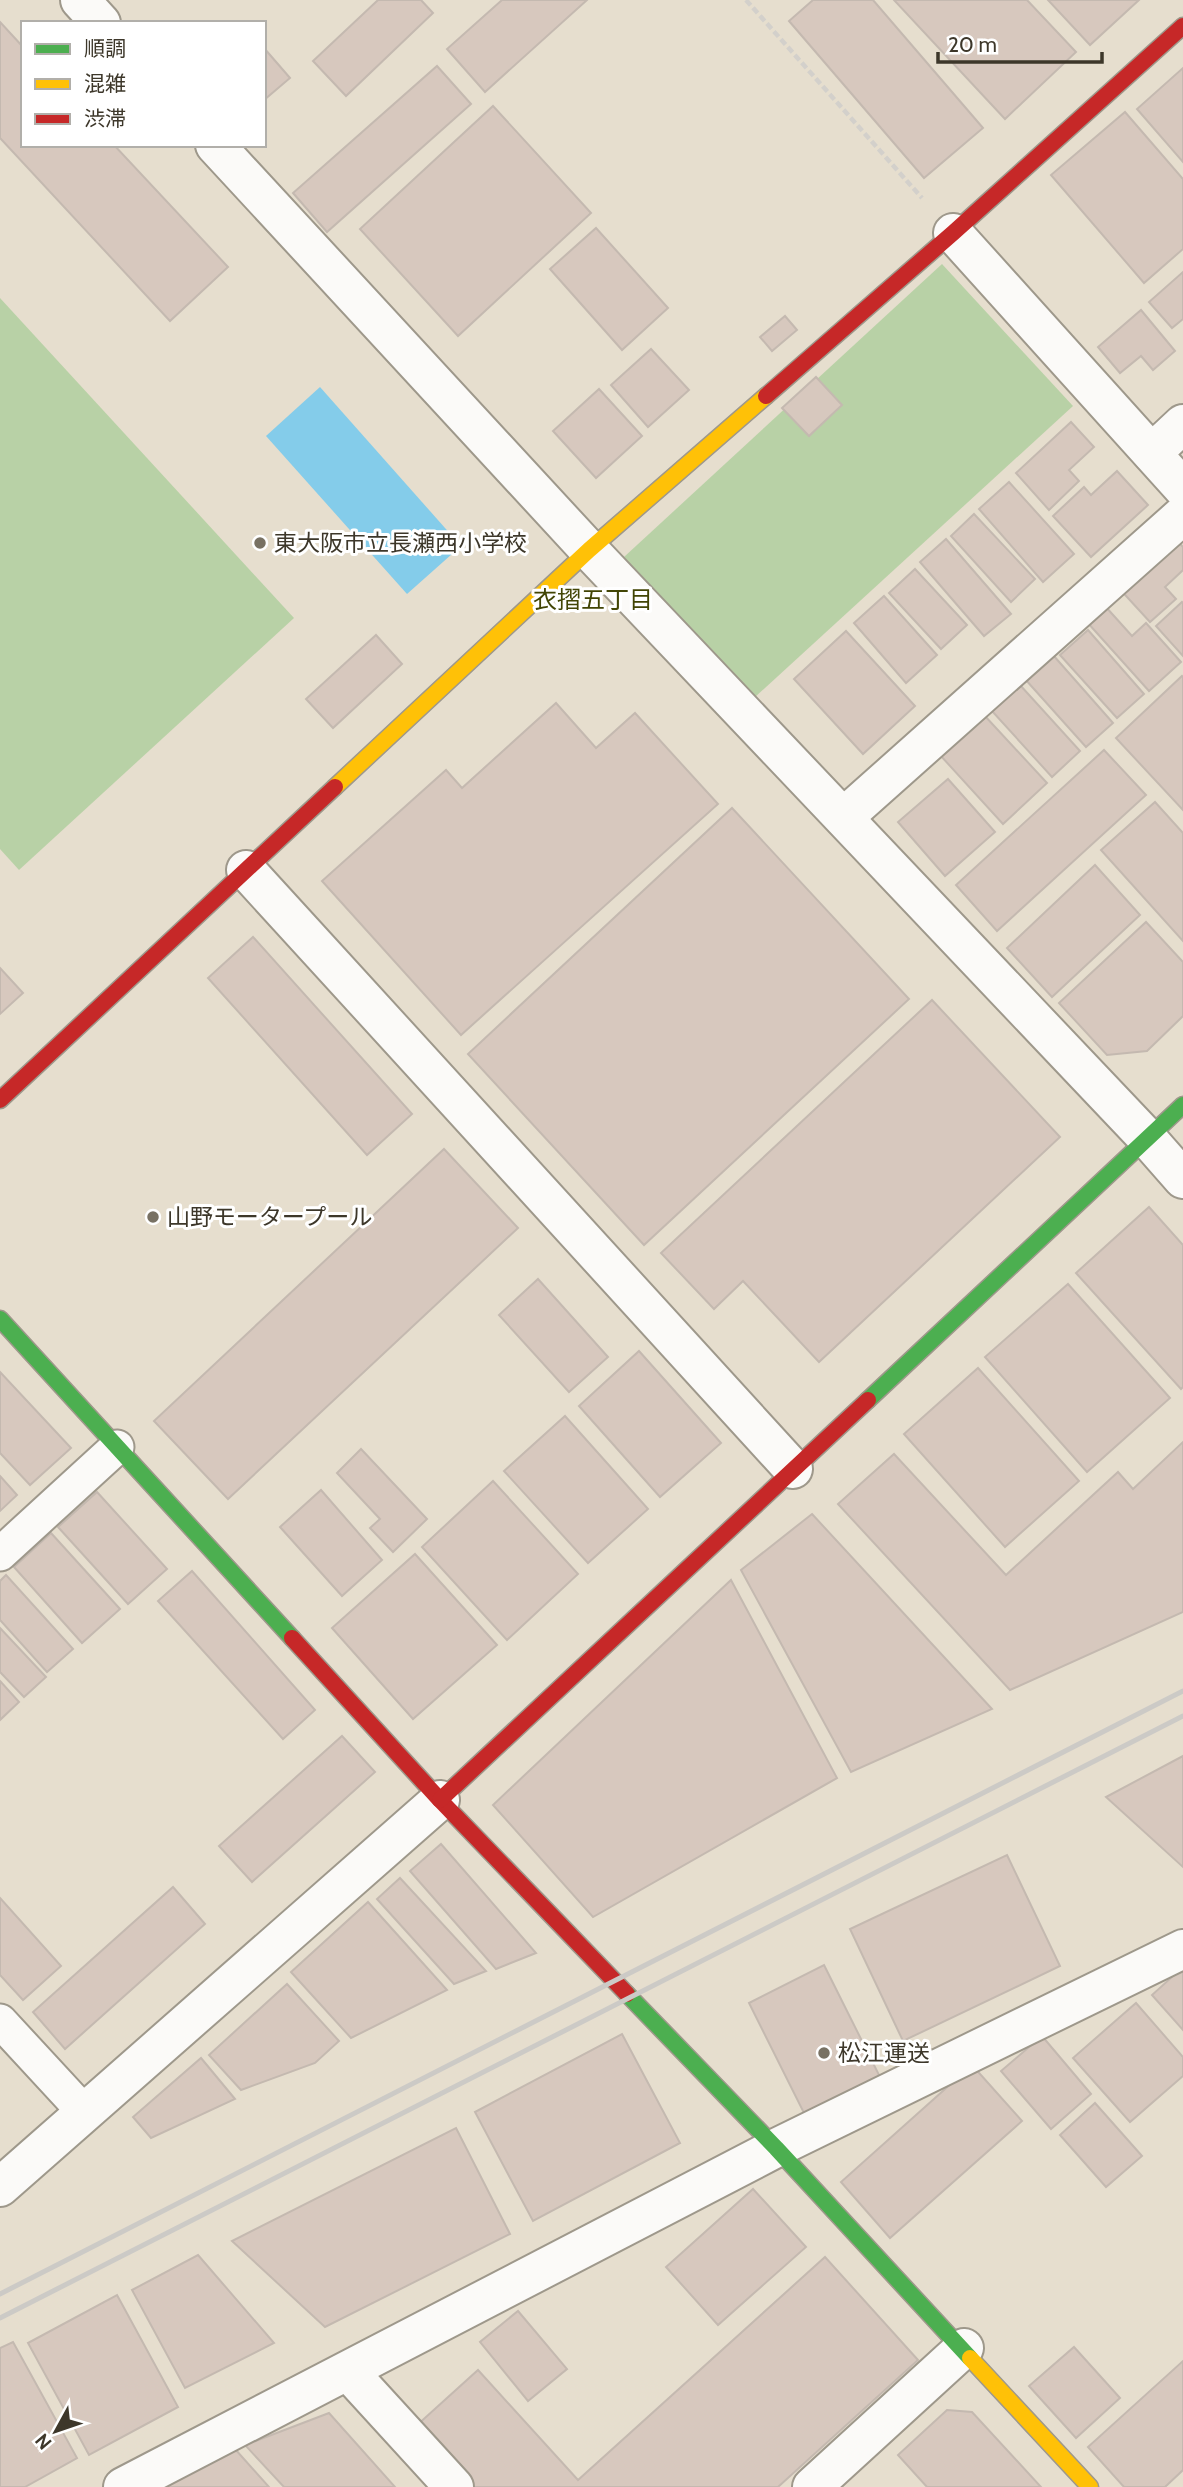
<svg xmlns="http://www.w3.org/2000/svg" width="1183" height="2487" viewBox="0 0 1183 2487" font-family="Cabin,'Noto Sans JP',sans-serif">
<rect width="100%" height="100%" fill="#e6dece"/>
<!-- green -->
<g fill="#b8d1a6">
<path d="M942 264 1073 406 754 698 624 557Z"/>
<path d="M0 298 294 618 19 870 0 849Z"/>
</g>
<!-- water -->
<path fill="#84ccea" d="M320 387 461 546 407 594 266 436Z"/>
<!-- building -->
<g fill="#d7c8be" stroke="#c4b9b0" stroke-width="2">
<path d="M378 0H421L433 13 346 96 313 61Z"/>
<path d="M502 0H587L485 92 447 49Z"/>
<path d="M813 0H873L983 128 924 178 789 21Z"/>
<path d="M894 0H1027L1076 52 1005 119Z"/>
<path d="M1048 0H1139L1090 45Z"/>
<path d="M0 22 23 47V145H114L228 267 170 321 0 138Z"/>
<path d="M264 48 290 78 264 100Z"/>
<path d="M437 66 471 104 327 232 293 193Z"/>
<path d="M1183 68V162L1137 109Z"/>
<path d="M493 106 591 213 458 336 360 229Z"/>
<path d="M1125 112 1183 179V249L1144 283 1051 175Z"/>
<path d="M596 228 668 308 622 350 550 269Z"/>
<path d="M1183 272V319L1172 328 1149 302Z"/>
<path d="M1141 310 1175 351 1153 370 1141 356 1120 373 1098 347Z"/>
<path d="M785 316 797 330 772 351 760 337Z"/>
<path d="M651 349 689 390 648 427 611 385Z"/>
<path d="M816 377 842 405 809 436 782 408Z"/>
<path d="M599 389 642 436 596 478 553 431Z"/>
<path d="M1071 422 1094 447 1069 470 1079 481 1049 510 1016 473Z"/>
<path d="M1117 471 1148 505 1091 557 1053 516 1084 487 1091 495Z"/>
<path d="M1009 482 1074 554 1043 582 979 509Z"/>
<path d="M974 514 1035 579 1011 602 951 536Z"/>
<path d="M1172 534 1183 547V570L1165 587 1176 599 1150 622 1116 585Z"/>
<path d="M946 539 1011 614 984 636 920 562Z"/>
<path d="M915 569 967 625 941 649 889 593Z"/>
<path d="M884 596 937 655 906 683 854 623Z"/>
<path d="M1182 602 1183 603V656L1156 626Z"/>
<path d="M1105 606 1132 636 1146 623 1181 662 1149 691 1087 622Z"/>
<path d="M1088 630 1144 694 1117 718 1060 655Z"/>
<path d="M846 631 915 706 863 754 794 679Z"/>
<path d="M376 635 402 664 333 728 306 699Z"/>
<path d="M1053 655 1113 723 1086 747 1025 679Z"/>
<path d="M1182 676 1183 677V810L1116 738Z"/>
<path d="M1020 685 1080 751 1052 777 992 711Z"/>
<path d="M556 703 596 748 635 713 718 804 461 1035 322 881 446 770 462 788Z"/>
<path d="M984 715 1047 783 1003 824 940 755Z"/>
<path d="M1104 750 1146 795 997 931 956 885Z"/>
<path d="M948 779 995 832 945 876 898 822Z"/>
<path d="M1155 802 1183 833V941L1101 850Z"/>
<path d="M732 808 909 999 644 1245 468 1054Z"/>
<path d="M1095 865 1140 915 1052 997 1007 948Z"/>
<path d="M1146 922 1183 962V1016L1147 1051 1107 1055 1059 1003Z"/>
<path d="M253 937 412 1114 367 1155 208 978Z"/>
<path d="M0 968 23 993 0 1014Z"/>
<path d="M932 1000 1060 1137 819 1362 743 1281 714 1309 661 1253Z"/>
<path d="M444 1149 518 1228 228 1499 154 1421Z"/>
<path d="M1149 1207 1183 1245V1387L1181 1389 1076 1273Z"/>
<path d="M538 1279 608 1357 569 1392 499 1315Z"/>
<path d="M1068 1284 1170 1398 1087 1472 985 1357Z"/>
<path d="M639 1351 721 1443 660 1497 579 1406Z"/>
<path d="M978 1368 1079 1481 1005 1547 904 1434Z"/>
<path d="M0 1372 71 1448 30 1485 0 1453Z"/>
<path d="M565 1416 648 1509 588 1563 504 1471Z"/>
<path d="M1183 1442V1612L1010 1690 838 1504 894 1454 1006 1575 1118 1472 1133 1489Z"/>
<path d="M361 1449 427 1519 393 1552 370 1528 380 1519 337 1473Z"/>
<path d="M0 1476 17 1495 0 1511Z"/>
<path d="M493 1481 578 1574 507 1640 422 1547Z"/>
<path d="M321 1490 382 1560 342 1596 280 1527Z"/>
<path d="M97 1492 167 1569 128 1604 58 1527Z"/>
<path d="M812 1514 992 1709 851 1772 741 1570Z"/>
<path d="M51 1533 120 1609 82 1643 14 1567Z"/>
<path d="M415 1554 497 1645 413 1719 332 1628Z"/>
<path d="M192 1571 315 1710 283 1739 158 1601Z"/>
<path d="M6 1575 73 1649 47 1672 0 1620V1581Z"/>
<path d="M731 1580 837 1778 593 1917 493 1805Z"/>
<path d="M0 1628 46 1677 24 1697 0 1672Z"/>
<path d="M0 1681 19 1702 0 1720Z"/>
<path d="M342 1736 375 1772 252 1882 219 1846Z"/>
<path d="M1183 1756V1867L1106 1797Z"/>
<path d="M441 1844 536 1953 496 1969 410 1871Z"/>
<path d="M1007 1855 1060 1966 903 2041 850 1929Z"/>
<path d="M400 1878 486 1971 454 1984 377 1899Z"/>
<path d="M173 1887 205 1924 65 2049 33 2012Z"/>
<path d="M0 1898 61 1966 23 2000 0 1975Z"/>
<path d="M368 1902 447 1990 351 2038 291 1972Z"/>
<path d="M824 1965 881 2079 806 2117 749 2003Z"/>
<path d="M1183 1967V2030L1152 1995Z"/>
<path d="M287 1984 339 2041 315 2063 241 2090 209 2055Z"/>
<path d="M1136 2003 1183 2057V2076L1130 2122 1073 2058Z"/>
<path d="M622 2034 680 2143 533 2221 475 2112Z"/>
<path d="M1042 2036 1091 2094 1051 2129 1001 2071Z"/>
<path d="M201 2058 235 2099 151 2138 133 2117Z"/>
<path d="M972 2065 1022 2121 890 2238 841 2182Z"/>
<path d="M1095 2103 1142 2156 1106 2187 1060 2135Z"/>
<path d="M456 2128 510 2234 325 2327 232 2241Z"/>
<path d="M753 2189 806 2247 718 2325 666 2267Z"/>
<path d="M198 2255 274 2343 185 2388 132 2290Z"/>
<path d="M825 2257 918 2360 778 2487H471L416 2426 478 2370 578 2480Z"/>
<path d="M117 2295 178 2407 89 2455 28 2343Z"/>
<path d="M518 2311 567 2369 528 2401 480 2342Z"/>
<path d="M13 2342 77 2458 25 2487H0V2348Z"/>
<path d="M1074 2347 1120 2398 1076 2438 1029 2386Z"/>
<path d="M1183 2361V2470L1165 2487H1124L1088 2447Z"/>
<path d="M947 2410 972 2412 1041 2487H927L898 2455Z"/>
<path d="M329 2413 395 2487H284L245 2445Z"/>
<path d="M235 2449 269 2487H161Z"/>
</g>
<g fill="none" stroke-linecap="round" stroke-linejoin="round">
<!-- lane casing -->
<g stroke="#9e988b" stroke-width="37">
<g id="lane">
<path d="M0 1554 117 1447"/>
<path d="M0 2021 85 2113"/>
</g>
</g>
<!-- street casing -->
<g stroke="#9e988b" stroke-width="42">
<g id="street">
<path d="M80 0 101 23"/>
<path d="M215 145 589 550 1147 1138 1183 1179"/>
<path d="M953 233 1183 488"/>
<path d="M1152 453 1183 424"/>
<path d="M844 817 1183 515"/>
<path d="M246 870 793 1469"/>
<path d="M0 2187 440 1800"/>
<path d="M348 2371 454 2487"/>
<path d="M123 2487 776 2148 1183 1949"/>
<path d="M812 2487 964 2348"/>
</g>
</g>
<!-- fast casing -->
<g stroke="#9e988b" stroke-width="19">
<g id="fast">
<path d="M0 1319 292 1638"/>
<path d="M868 1400 1183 1105"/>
<path d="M627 1994 776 2148 970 2358"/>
</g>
</g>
<!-- slow casing -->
<g stroke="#9e988b" stroke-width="19">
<g id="slow">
<path d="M335 787 589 550 766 396"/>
<path d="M970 2358 1090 2487"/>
</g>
</g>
<!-- jam casing -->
<g stroke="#9e988b" stroke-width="19">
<g id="jam">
<path d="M766 396 953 233 1183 26"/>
<path d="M0 1100 335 787"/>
<path d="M292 1638 440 1800 627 1994"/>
<path d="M440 1800 868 1400"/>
</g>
</g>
<!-- path -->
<path stroke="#d3d0cb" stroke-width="4.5" stroke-dasharray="7 3.5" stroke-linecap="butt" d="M746 0 922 198"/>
<!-- lane -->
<use href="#lane" stroke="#fbfaf8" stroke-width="33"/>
<!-- street -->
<use href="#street" stroke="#fbfaf8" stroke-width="38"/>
<!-- fast -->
<use href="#fast" stroke="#4caf50" stroke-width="16"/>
<!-- slow -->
<use href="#slow" stroke="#ffc107" stroke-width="16"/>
<!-- jam -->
<use href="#jam" stroke="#c62828" stroke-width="16"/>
<!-- rail -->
<g stroke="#cccac6" stroke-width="5">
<path d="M0 2294 1183 1691"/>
<path d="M0 2318 1183 1716"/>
</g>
</g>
<!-- markers -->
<g fill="#787163" stroke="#fff" stroke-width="2.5">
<circle cx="260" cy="543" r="7"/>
<circle cx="153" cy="1217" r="7"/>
<circle cx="824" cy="2053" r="7"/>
</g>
<g text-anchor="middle" stroke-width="6" stroke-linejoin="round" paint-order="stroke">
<!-- poi labels -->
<g font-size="23" fill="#3d372a" stroke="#fff" text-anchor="start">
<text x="274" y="551">東大阪市立長瀬西小学校</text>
<text x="167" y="1225">山野モータープール</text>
<text x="838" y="2061">松江運送</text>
</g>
<!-- neighbourhood labels -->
<g font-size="24" fill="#424505" stroke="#fff">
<text x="593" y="608">衣摺五丁目</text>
</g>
</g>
<!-- legend -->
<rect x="21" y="21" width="245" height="126" fill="#ffffff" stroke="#b1afaa" stroke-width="2"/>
<rect x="35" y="44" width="35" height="10" fill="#4caf50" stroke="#b1afaa" stroke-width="2"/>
<text x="84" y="56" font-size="21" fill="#3d372a">順調</text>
<rect x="35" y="79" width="35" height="10" fill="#ffc107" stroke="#b1afaa" stroke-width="2"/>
<text x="84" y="91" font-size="21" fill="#3d372a">混雑</text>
<rect x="35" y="114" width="35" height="10" fill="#c62828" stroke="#b1afaa" stroke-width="2"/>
<text x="84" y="126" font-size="21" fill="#3d372a">渋滞</text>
<!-- north arrow -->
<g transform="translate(56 2431) rotate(230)" stroke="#ffffff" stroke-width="5" paint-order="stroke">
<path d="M0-5L12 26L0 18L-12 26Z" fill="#3d372a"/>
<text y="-10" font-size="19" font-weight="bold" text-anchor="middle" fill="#3d372a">N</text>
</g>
<!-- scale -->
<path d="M938 52v10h164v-10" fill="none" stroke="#3d372a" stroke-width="3.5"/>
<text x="948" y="52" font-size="21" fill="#3d372a" stroke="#ffffff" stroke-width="5" paint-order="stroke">20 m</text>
</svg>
